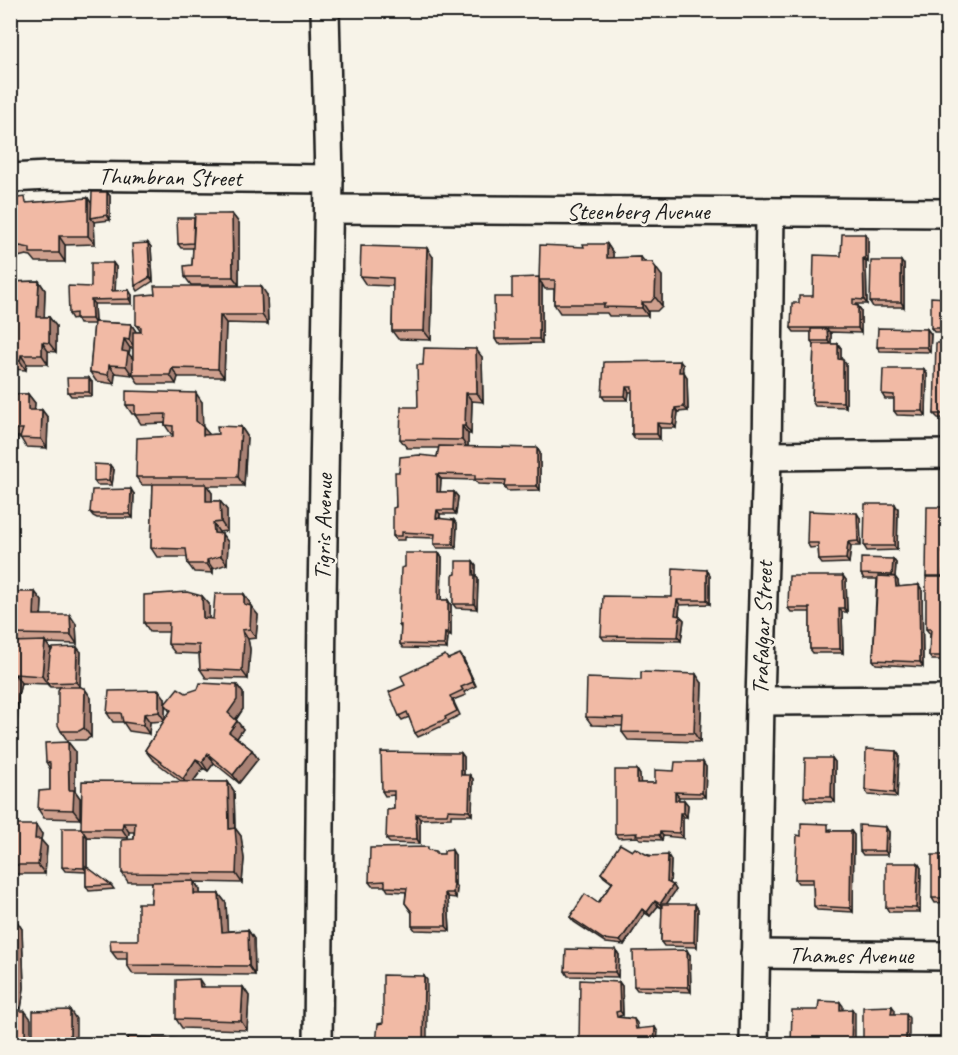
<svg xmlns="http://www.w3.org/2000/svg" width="958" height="1055" viewBox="0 0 958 1055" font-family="Caveat,sans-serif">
<rect width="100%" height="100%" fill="#f7f3e8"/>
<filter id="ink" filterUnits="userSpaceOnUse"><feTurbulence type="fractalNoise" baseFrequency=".0167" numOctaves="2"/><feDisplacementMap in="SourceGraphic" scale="12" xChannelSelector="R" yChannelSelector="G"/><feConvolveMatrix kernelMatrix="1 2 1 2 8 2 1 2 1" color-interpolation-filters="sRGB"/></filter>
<g filter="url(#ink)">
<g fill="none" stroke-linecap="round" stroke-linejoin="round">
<!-- minor casing -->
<g stroke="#1c1c1c" stroke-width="32">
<g id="minor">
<path d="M10 178 48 176 329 179"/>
<path d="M329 209 948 213"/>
<path d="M767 456 948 454"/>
<path d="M760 701 948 700"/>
<path d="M755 954 948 956"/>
<path d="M318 1044 322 600 329 179 325 10"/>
<path d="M754 1044 760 701 767 456 770 212"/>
</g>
</g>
<!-- minor -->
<use href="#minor" stroke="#f7f3e8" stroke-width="27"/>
</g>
<!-- wall -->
<g fill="#cfa08e" stroke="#1c1c1c" stroke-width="1.5" fill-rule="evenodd">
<path d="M107 192 110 196V220L94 222 95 244 65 245V262H36L31 256 26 255 10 259V199L29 203 88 198 91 204Z"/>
<path d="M232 214 239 223V285H191L185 277 192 265 193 248H181L178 244 194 218Z"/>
<path d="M868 238V262H866L867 304H856V306H858L861 310V333L830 332 831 334V344H838L841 348V360L846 364V407L815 406 812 401 814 345 811 341V332H794L791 328 799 303 813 296 841 256Z"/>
<path d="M148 243 151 247 153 281 138 291 135 286Z"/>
<path d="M607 244 613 253V258L641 257 645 262 662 276V306L657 311H648V316H609L607 313H560L554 304V289H545L542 284V343L498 344 495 339 512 297 584 247Z"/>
<path d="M433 257 431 340 398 339 392 331 393 286 366 285 360 276Z"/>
<path d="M113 263 116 267 115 291 132 295V304H94L95 322 131 324 136 332H141L136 325 267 295 268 324 226 323 224 377H178L176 384H139L133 375V366L132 375 115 373 114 384 96 381 90 372 94 324H79L76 318 72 319 69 314 91 287ZM130 348H133V360L129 354Z"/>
<path d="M904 265V307H873L870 302Z"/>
<path d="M39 281 45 290 44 317H49L56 326V352L48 351V364H27L26 370 10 369V282Z"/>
<path d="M948 298V332H934L931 328Z"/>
<path d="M927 329 931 334 930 352 880 351 877 347Z"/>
<path d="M948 343V419L938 418 934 414Z"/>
<path d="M482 357 483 402 472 401 471 434H468V447L537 448 540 453V490L507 491 504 486V485L478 484 475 480 441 479 440 492H454L458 497 456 514H440V518L457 524 456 548H437L434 544V538L405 537V540H396L393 536 399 472 437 457 439 448H407L400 439 418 407 423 365Z"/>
<path d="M683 365 682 372 687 377 688 411 678 412 676 428H660V439H635L632 434V392H629L628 400H605L602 396Z"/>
<path d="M924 369 927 374 926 416 897 415 894 411V399H885L882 394Z"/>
<path d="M92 382V396H71L68 392Z"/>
<path d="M10 394H28L35 403 34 410H42L48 418 47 448 26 447 20 437H17V444L12 446V457H10Z"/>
<path d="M202 402V426L209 435 218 434 241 427 247 436 244 486H207L212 493V501H220L227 510V531L219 532V533L228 542 227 564 213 569V573L194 572 188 564 187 557H157L151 548 153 485H142L136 477 173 436V434H171L165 425V423L141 424 135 415V414H132L126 405Z"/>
<path d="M114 470 112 485H97L94 481Z"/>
<path d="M134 494 133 518H97L93 516 90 512Z"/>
<path d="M898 509 897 550 867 551 864 546Z"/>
<path d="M948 509 947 553H948V569L946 577H948V660H932L929 656 930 634 926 629 927 577 926 576Z"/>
<path d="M860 518 861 546H851L849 563 822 564 819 560 818 547 810 548 807 543Z"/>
<path d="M439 553 442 558 441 600H448L451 605V636H448L447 649 403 648 400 644 401 628 399 625 405 567Z"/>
<path d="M893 559 896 563 895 577 898 581 899 587 919 585 922 590 923 667 876 664 873 660 877 579H864L861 574Z"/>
<path d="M473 561 476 565V576L478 579 477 609 456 608 453 604 456 574Z"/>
<path d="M707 570 710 575V604L680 605 679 616H680L684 620 681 641 604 640 601 636 672 597Z"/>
<path d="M843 576 846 580 847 612H842L843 653H813L810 649V612H791L788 608Z"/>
<path d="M10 592H35L42 601 41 615 76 624 77 644 46 643 51 650V653L81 652 80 687 85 689 91 698V737L85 740H67L61 731 60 687H50L48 684 21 683 18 696 17 731 10 730Z"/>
<path d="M244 594 250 603V606L258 615 256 638 248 639 250 649 248 679 206 678 200 669 199 654 175 653 168 644 169 632H150L144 623 202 596 209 604V619H213Z"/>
<path d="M463 658 476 686 464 692 466 695 453 700 460 715 448 721 449 723 418 737 415 733 409 717 402 720 399 716 405 685 448 659Z"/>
<path d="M702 683 700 742 628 740 622 732 623 726 592 725 586 717Z"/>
<path d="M237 685 243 693V709L236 720 243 729 237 738 252 750 258 759 239 783 214 763 208 771 203 768 193 782H228L234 791 235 828 241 836 244 859 242 883 195 882 200 890V894H219L226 903 227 931 248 930 254 939 255 975 133 974 127 965V959H117L111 951 138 940 151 903 152 882H128L122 873 134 839V832H129L128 838 87 837V867L111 885 114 889 89 891 86 886V872L65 871 62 867 81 828 182 782 152 759 145 750 164 721 150 722 149 734 129 731 123 722H113L107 713 165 698V720L170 712 165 704 186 693Z"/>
<path d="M68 742 75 751V791L80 798V819L44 818 38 809 50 790V769L46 762Z"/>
<path d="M896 751 899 755 897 797 868 795 865 790Z"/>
<path d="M461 753 464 757V775L473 779 472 815H451V818L420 819V844L390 843 386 839 394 809V795L385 796 382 791Z"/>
<path d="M832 758 835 762V802L807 801 804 797Z"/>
<path d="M706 767 705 797H679L678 800H684L688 805 687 817H683V838L663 836 662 840 640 839 638 837 618 838 615 834 637 770 640 775V783H655L674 771Z"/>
<path d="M10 825 42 834 41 840 47 847 45 874H15L14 886H10Z"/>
<path d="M831 829V831H851L854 835 853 912 817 910 814 906 813 883H798L795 879 801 836Z"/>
<path d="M889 832 888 855H863L860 851Z"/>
<path d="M430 851 439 854 455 855V885L457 888 456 898 448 897 450 931 415 930 412 926V913L405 903 406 892 388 891 385 886H372L369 882Z"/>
<path d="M632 851 671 860 670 884 673 885 676 890 666 904 698 909 697 947 664 946 661 942 662 908 658 906 650 916 645 913 624 945 606 943 574 922 570 917 598 903 612 883 604 877 601 873Z"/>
<path d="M948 855V902L935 903 932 898Z"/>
<path d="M918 863 921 868 920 912H889L886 907Z"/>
<path d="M10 920H16L22 929 24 988 21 1009H10Z"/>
<path d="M616 950 619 955 618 977 568 976 565 971Z"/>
<path d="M690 955 691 992 637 990 634 986Z"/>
<path d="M619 982 622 986 623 1015 619 1016V1017L634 1019 637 1023 638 1029 658 1032 579 1044Z"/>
<path d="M243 987 249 996 247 1030 182 1028 176 1019Z"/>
</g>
<!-- shaded-wall -->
<g fill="#a98274" stroke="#1c1c1c" stroke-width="1.5">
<path d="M107 192 110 196V220L107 215Z"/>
<path d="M88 198 94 207 91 218 94 222 95 244 88 236Z"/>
<path d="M232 214 239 223V285L233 277Z"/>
<path d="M865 234 868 238V262L865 258Z"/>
<path d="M59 236 65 245V262L59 253Z"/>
<path d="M148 243 151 247 153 281 150 277Z"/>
<path d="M607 244 613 253V267L607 258Z"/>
<path d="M427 248 433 257 431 340 424 331Z"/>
<path d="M863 258 866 262 867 304 864 300Z"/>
<path d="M901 261 904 265V307L901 302Z"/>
<path d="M113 263 116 267 115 295 112 291Z"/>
<path d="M656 268 662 276V306L655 297Z"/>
<path d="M539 280 542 284V343L539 339Z"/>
<path d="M39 281 45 290 44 325 37 317Z"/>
<path d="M261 286 267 295 268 324 262 315Z"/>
<path d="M129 290 132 295V304L129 299Z"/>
<path d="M91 300 94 304 95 324 92 319Z"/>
<path d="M642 302 648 311V316L642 308Z"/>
<path d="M858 306 861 310V333L858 328Z"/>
<path d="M220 315 226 323 224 377 218 369Z"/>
<path d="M49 317 56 326V352L49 343Z"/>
<path d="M131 324 137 333 135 348 129 340Z"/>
<path d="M827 329 831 334V345L828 341Z"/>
<path d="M927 329 931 334 930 352 927 347Z"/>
<path d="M124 339 130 348 129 354 134 360 132 375 126 366 122 351Z"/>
<path d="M42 342 48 351V364L42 355Z"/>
<path d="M838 344 841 348V364L838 359Z"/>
<path d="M476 349 482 357 483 402 477 393Z"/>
<path d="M21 355 27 364 26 370 20 361Z"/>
<path d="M843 360 846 364V407L843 402Z"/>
<path d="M680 361 683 365 682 377 679 372Z"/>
<path d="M109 365 115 373 114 384 108 375Z"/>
<path d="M172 368 178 377 176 384 170 375Z"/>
<path d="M924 369 927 374 926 416 923 411Z"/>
<path d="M684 372 687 377 688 411 684 407Z"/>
<path d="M89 378 92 382V396L89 392Z"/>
<path d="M626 387 629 392 628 400 625 396Z"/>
<path d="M196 393 202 402 203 429 196 421Z"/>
<path d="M466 393 472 401 471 434 465 426Z"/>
<path d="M28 394 35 403 34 418 28 410Z"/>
<path d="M675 408 678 412 676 428 673 424Z"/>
<path d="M42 410 48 418 47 448 41 439Z"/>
<path d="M657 423 660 428V439L657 434Z"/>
<path d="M462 426 468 434V449L462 440Z"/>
<path d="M203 427 210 435H203Z"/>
<path d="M241 427 247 436 244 486 238 477Z"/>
<path d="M11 429 17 437V444L11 436Z"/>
<path d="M10 443 12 446V457L10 454Z"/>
<path d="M537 448 540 453V490L537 486Z"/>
<path d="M110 465 114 470 112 485 109 480Z"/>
<path d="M437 474 441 479 440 497 437 492Z"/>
<path d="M206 484 212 493V510L206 501Z"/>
<path d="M131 489 134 494 133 518 130 514Z"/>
<path d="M454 492 458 497 456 514 453 510Z"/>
<path d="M220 501 227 510V531L221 522Z"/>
<path d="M895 504 898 509 897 550 894 546Z"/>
<path d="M946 507 948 509 947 557 943 553Z"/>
<path d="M437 510 440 514 439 522 436 518Z"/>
<path d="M857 513 860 518 861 546 858 541Z"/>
<path d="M454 520 457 524 456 548 453 544Z"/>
<path d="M213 523 219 532 220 542 214 533Z"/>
<path d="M222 534 228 542 227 564 221 556Z"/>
<path d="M848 542 851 546 849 563 846 559Z"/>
<path d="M439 553 442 558 441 604 438 600Z"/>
<path d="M893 559 896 563 895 577 898 581 899 591 896 587 895 579 892 575Z"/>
<path d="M207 560 213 569V573L207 564Z"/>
<path d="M473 561 476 565V576L478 579 477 609 474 604Z"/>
<path d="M944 565 947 569 946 581 943 576Z"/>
<path d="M707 570 710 575V604L707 600Z"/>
<path d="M843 576 846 580 847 612 844 608Z"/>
<path d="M919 585 922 590 923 667 920 662Z"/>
<path d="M35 592 42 601 41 623 34 615Z"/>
<path d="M244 594 250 603V613L244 604Z"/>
<path d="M202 596 209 604V626L203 618Z"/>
<path d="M448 600 451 605V636L448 632Z"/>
<path d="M677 600 680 605 678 620 675 615Z"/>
<path d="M251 606 258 615 256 638 250 629Z"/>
<path d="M839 608 842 612 843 653 840 649Z"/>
<path d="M70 615 76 624 77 644 71 635Z"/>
<path d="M680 616 684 620 681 641 678 637Z"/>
<path d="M242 630 248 639 250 649 248 679 242 671Z"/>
<path d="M445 632 448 636 447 649 444 645Z"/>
<path d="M45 641 51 650 48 685 42 676Z"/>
<path d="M77 647 81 652 80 687 76 682Z"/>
<path d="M460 654 463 658 476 686 473 682Z"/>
<path d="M15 674 21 683 18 696 17 731 11 722V687Z"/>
<path d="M696 674 702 683 700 742 694 733Z"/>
<path d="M237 685 243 693V709L234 721 228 713Z"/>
<path d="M85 689 91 698V737L84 728Z"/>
<path d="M159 690 165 698V721L159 712Z"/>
<path d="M144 714 150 722 149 734 143 725Z"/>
<path d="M237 721 243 729 235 741 229 732Z"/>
<path d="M68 742 75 751V791L80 798V819L73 810 69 790Z"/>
<path d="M252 750 258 759 239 783 233 775Z"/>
<path d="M896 751 899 755 897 797 894 793Z"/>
<path d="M461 753 464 757V779L461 775Z"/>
<path d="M208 754 214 763 208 771 202 762Z"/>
<path d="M832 758 835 762V802L831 797Z"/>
<path d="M196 759 203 768 189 787 183 779Z"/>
<path d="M703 762 706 767 705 797 702 793Z"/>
<path d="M637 770 640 775 641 788 637 783Z"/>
<path d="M470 775 473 779 472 815 469 811Z"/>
<path d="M228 782 234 791 235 837 229 829Z"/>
<path d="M675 792 679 797 678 805 675 800Z"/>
<path d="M684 800 688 805 687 817 684 813Z"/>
<path d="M680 813 683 817V838L679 833Z"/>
<path d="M416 814 420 819V844L417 839Z"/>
<path d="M123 823 129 832 128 838 122 829Z"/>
<path d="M36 825 42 834 41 840 47 847 45 874 38 865 35 839Z"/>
<path d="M886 827 889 832 888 855 885 851Z"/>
<path d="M235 828 241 836 244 859 242 883 236 874Z"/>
<path d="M851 831 854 835 853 912 850 908Z"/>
<path d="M660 832 663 836 662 840 659 835Z"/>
<path d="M84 833 87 837V872L84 868Z"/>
<path d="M452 850 455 855V885L457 888 456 898 453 893 452 883Z"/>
<path d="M668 855 671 860 670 887 667 882Z"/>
<path d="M918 863 921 868 920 912 916 908Z"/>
<path d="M10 868 15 874 14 886 10 881Z"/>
<path d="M194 881 200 890V903L194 894Z"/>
<path d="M673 885 676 890 663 909 660 904Z"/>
<path d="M10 893 14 898 13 920 10 915Z"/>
<path d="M445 893 448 897 450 931 446 926Z"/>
<path d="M219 894 226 903 228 940 222 932Z"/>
<path d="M655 901 658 906 650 916 647 912Z"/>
<path d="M695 904 698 909 697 947 694 942Z"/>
<path d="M642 909 645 913 624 945 620 941Z"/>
<path d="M16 920 22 929 24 988 21 1009 14 1000Z"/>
<path d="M248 930 254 939 255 975 249 966Z"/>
<path d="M616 950 619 955 618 977 615 972Z"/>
<path d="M687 950 690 955 691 992 688 987Z"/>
<path d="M424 976 427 980V1044H423Z"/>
<path d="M199 979 205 988 200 987Z"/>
<path d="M619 982 622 986 623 1015 620 1011Z"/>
<path d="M243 987 249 996 247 1030 241 1021Z"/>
<path d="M840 1002 843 1006V1014L840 1010Z"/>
<path d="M892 1006 895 1010V1018L891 1014Z"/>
<path d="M852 1009 855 1013V1044H851Z"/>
<path d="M70 1010 76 1019V1044H70Z"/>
<path d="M25 1011 31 1019V1044H25Z"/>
<path d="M906 1014 909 1018V1044H906Z"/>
<path d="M655 1027 658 1032 657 1044H654Z"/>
</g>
<!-- building -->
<g fill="#f1baa5" stroke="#1c1c1c" stroke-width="1.5">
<path d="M92 192H107V215L91 218Z"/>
<path d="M25 197 26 203 88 198V236H59V253H30V248L20 246 10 249V199Z"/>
<path d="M195 214H232L233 277H185L184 266 192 265Z"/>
<path d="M177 218H194L193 243 178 244Z"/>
<path d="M842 234H865V258H863L864 300 853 299V305L858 306V328H791L792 303H799V296H813L814 255 841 256Z"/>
<path d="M148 243 150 277 135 286 132 244Z"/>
<path d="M583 244H607V258L641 257V262H652L656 268 655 297 651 302H642V308L603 307 605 304H554L555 280H539L540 245 584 247Z"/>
<path d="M361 246 427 248 424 331H392L393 278 360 276Z"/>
<path d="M871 261H901V302H870Z"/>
<path d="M91 263H113L112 291 129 290V299L91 300 92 319H76V313L69 314 68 286 91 287Z"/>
<path d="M539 277V339H495L494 297H512V278Z"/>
<path d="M39 281 37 317H49V343L42 342V355H21L20 361H10V282Z"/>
<path d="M154 286H261L262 315H220L218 369 172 368 170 375H133V332H141V327L136 325V296L155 294Z"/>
<path d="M931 297 947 298 948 328H931Z"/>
<path d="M94 322 131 324 129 340 124 339 122 351 128 352 126 366 109 365 108 375 90 372Z"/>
<path d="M878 328 927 329V347H877Z"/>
<path d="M811 329H827L828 341H811Z"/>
<path d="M936 343H948V414H934Z"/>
<path d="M814 344H838V359L843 360V402L812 401Z"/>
<path d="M424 348 476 349 477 393H466L465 426H462V440L400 439 401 407H418L417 365H423Z"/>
<path d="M680 361 679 372H684V407L675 408 673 424 657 423V434H632V387H626L625 396H602L604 362Z"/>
<path d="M883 369H924L923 411H894V395L882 394Z"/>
<path d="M67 378H89V392H68Z"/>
<path d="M126 391 196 393V421L203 427V435L218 434 217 426 241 427 238 477H136L137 438 173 436V426L165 425 166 414 135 415V405H126Z"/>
<path d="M10 394H28V410H42L41 439 20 438 23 429H11L10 436Z"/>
<path d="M439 446 537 448V486H504L505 480 475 479V475L437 474V492H454L453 510H437L436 518 454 520 453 544H434L435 534 402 532V536H393V508L396 507 395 472H399L400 457 419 455 437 457Z"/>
<path d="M94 464 110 465 109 480 94 481Z"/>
<path d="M153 484H206V501H220L221 522 213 523 214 533 222 534 221 556 207 560V564H188L186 549 151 548Z"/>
<path d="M131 489 130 514H94L90 512 92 490Z"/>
<path d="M865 504H895L894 546H864Z"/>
<path d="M927 507H946L943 553H948V564L944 565 943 576H926Z"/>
<path d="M808 511 857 513 858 541 848 542 846 559 819 560 818 543H807Z"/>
<path d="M405 553H439L438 600H448V632H445L444 645 400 644 401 625H399L401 568 405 567Z"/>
<path d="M861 558 893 559 892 575 861 574Z"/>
<path d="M456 561H473V575H475L474 604H453V575L456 574Z"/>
<path d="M673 568 707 570V600H677L675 615 680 616 678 637 601 636 603 596 672 597Z"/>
<path d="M789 576H843L844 608H839L840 649H810V608H788Z"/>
<path d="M878 576 895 577 896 587 919 585 920 662 873 660Z"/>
<path d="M926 577H948V656H929L931 629H926Z"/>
<path d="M10 592H35L34 615H70L71 635 10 634Z"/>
<path d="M187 592 202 596 203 618 213 619 215 594H244V604L251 606 250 629 242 630 244 640 242 671 200 669 199 645 168 644 169 623H144V595Z"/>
<path d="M45 641 42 676 15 674 11 687 10 722V642Z"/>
<path d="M77 647 76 682 47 683 50 654 53 648Z"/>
<path d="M460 654 473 682 461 687 463 690 450 696 457 711 445 717 446 719 415 733 407 712 399 716 389 692 405 685 401 676 445 655 448 659Z"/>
<path d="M641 672 696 674 694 733 622 732 623 718 586 717 587 678 641 680Z"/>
<path d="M200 683 237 685V700L228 713 237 721 229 732 252 750 233 775 208 754 202 762 196 759 183 779 145 750 171 710 165 704 178 688 186 693 198 689Z"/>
<path d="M60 687H81L85 689 84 728 79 731H61L58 725V690Z"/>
<path d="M159 690V712L144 714 143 725 123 722 121 713H107L109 691Z"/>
<path d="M68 742 69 790H74L73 810 38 809 39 791 50 790V763L46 762 45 743Z"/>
<path d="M866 749 896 751 894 793 865 790Z"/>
<path d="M381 752 461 753V775H470L469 811 448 810 447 814H416L417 839H386L387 810 394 809V791H382Z"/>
<path d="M805 758H832L831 797H804Z"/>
<path d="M675 762H703L702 793 675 792V800H684V813H680L679 833 660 832 659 835H636L637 833 615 834V770H637V783H655V770L674 771Z"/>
<path d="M82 781 228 782 229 829 235 828 237 850 236 874 122 873V840L134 839 135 823H123L122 829H81Z"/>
<path d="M801 823 828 824V831H851L850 908 814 906 813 879H795L797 835 801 836Z"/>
<path d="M10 825H36L35 839H41L38 865H10Z"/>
<path d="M859 825 886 827 885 851H860Z"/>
<path d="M62 828H81L84 833V868L62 867Z"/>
<path d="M620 844 632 851 635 848 649 856 668 855 667 882 673 885 660 904 655 901 647 912 642 909 620 941 603 939 570 917 585 894 598 903 613 882 601 873Z"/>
<path d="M428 847V850L436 851V854H444V851L452 850V883H454L453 893H445L446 926H412V912L405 903 407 888 385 887V881L369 882 370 848Z"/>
<rect x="932" y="855" width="16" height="43"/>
<path d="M886 863H918L916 908 886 907Z"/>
<path d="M86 866 111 885 86 886Z"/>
<path d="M194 881V894H219L222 932 248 930 249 966 127 965V951H111L110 940H138V903H151L152 882Z"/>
<path d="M662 904H695L694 942H661Z"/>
<path d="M10 920H16L17 980 14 1000H10Z"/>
<path d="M566 949 616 950 615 972 565 971Z"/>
<path d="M687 950 688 987 634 986 633 951Z"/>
<path d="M383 975 424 976 423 1044H376L378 1024 383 1023Z"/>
<path d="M199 979 200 987H243L241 1021 176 1019V980Z"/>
<path d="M580 980 619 982 620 1011 616 1012 617 1017 634 1019 636 1029 655 1027 654 1044H579Z"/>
<path d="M819 1001 840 1002V1010L852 1009 851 1044H791L792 1010H818Z"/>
<path d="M892 1006 891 1014H906V1044H863V1007Z"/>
<path d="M70 1010V1044H33V1011Z"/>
<rect x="10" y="1011" width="15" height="33"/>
<path d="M128 1037 242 1041V1044H127Z"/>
</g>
</g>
<g text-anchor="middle" stroke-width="5" stroke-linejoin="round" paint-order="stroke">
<!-- street labels -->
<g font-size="24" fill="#1c1c1c" stroke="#f7f3e8">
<text transform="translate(170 177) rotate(1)" y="8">Thumbran Street</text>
<text x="638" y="219">Steenberg Avenue</text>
<text transform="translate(323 527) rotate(-89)" y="8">Tigris Avenue</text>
<text transform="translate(762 628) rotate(-88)" y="8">Trafalgar Street</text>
<text x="851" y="963">Thames Avenue</text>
</g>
</g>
<!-- margin -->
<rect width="958" height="1055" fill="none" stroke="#f7f3e8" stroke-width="36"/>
<rect x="18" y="18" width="922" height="1019" fill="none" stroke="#1c1c1c" stroke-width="2" filter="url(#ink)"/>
</svg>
